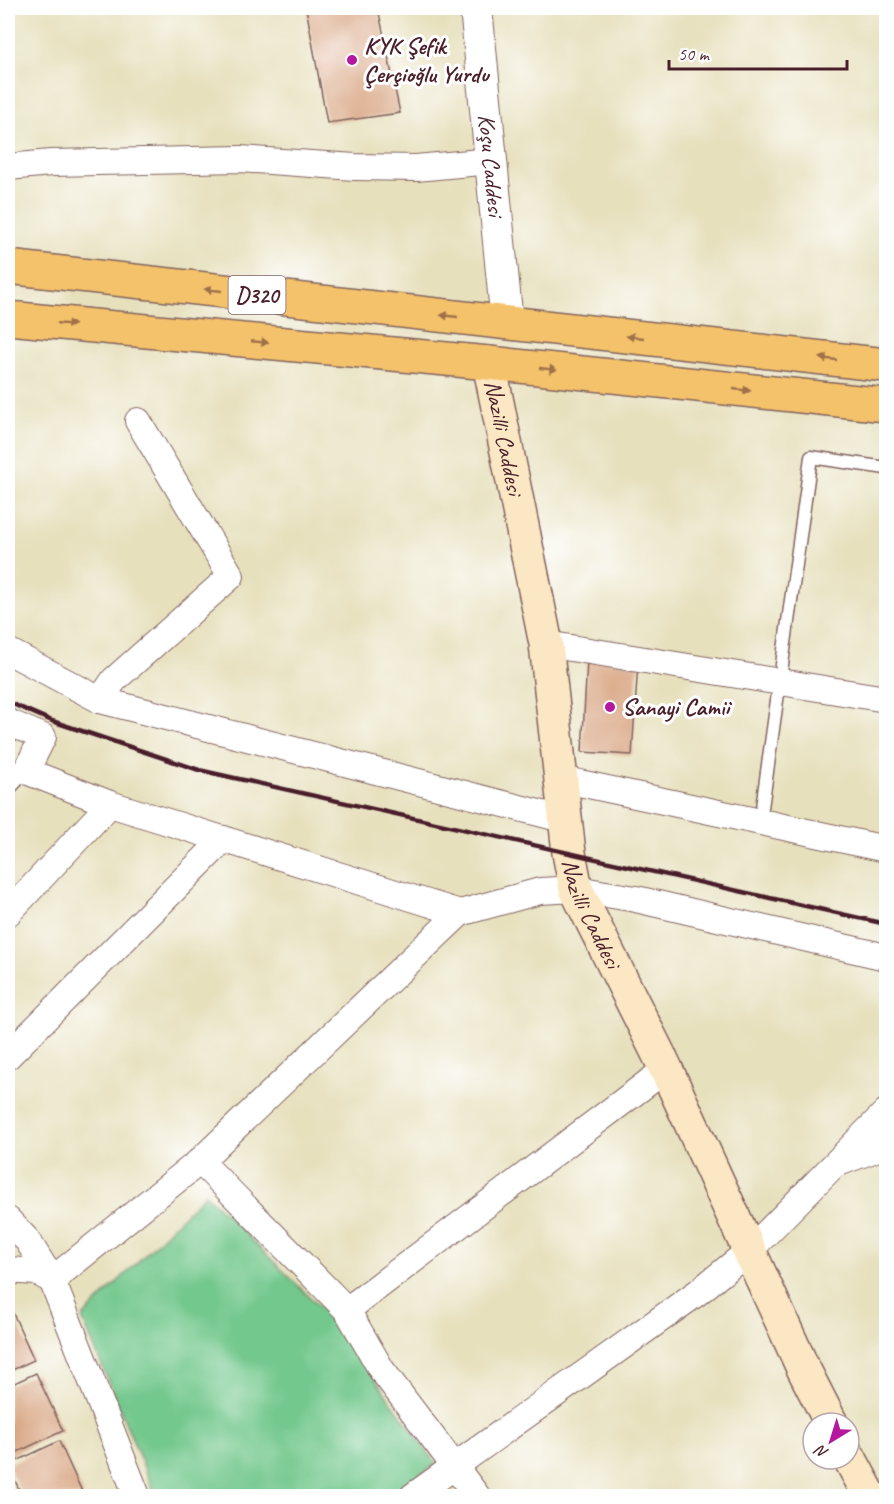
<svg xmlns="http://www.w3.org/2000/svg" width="894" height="1504" viewBox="0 0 894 1504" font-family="Caveat,sans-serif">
<rect width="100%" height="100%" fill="#fff"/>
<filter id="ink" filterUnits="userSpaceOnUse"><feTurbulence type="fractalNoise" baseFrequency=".0167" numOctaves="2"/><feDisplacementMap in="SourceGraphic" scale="12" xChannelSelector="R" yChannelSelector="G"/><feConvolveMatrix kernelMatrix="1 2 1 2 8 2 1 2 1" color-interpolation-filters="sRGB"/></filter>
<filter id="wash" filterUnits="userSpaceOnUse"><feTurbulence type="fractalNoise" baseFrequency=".008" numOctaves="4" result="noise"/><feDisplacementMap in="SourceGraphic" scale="24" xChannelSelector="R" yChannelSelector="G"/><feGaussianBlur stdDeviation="1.35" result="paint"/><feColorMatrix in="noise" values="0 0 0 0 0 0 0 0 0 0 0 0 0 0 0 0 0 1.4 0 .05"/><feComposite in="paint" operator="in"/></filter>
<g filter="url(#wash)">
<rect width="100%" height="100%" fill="#e7e0bd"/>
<!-- green -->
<path fill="#73c88d" stroke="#5e745c" stroke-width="1.5" d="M205 1194 332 1319 436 1464 388 1496H156L82 1318Z"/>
<g id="blocks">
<!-- building -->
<g fill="#d8a481">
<path d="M306 8H378L400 113 327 123Z"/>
<path d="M587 660 638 663 632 755 582 752Z"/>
<path d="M8 1302 34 1360 8 1372Z"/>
<path d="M36 1373 63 1431 11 1455 8 1447V1386Z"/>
<path d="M59 1441 84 1496H22L8 1465Z"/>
</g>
</g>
</g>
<g filter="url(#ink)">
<use href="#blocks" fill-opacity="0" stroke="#81635e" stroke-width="1.5"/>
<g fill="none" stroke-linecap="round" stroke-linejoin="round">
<!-- service casing -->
<g stroke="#81635e" stroke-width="15">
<g id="service">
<path d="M8 790 26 771"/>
<path d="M760 822 811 457 886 468"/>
</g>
</g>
<!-- minor casing -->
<g stroke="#81635e" stroke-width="28">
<g id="minor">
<path d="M8 167 51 163 240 159 355 167 416 168 491 161"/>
<path d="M546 644 886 699"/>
<path d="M8 651 100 700 566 820"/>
<path d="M100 700 114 680 231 576 138 421"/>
<path d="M8 722 43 737 26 771 110 804 460 913 540 891 576 889 636 899 886 957"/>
<path d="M561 779 886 849"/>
<path d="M8 913 110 804"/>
<path d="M8 1056 224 839"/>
<path d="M200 1161 347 1310 381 1369 477 1496"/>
<path d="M841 1162 886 1145"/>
<path d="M8 1220 28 1241 52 1280 137 1496"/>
<path d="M8 1270 36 1272 52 1280"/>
<path d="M52 1280 200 1161 460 913"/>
<path d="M347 1310 666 1069"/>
<path d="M413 1496 697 1293 749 1251 886 1112"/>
</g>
</g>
<!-- tertiary casing -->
<g stroke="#81635e" stroke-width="34">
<g id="tertiary">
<path id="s1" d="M476 8 507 323"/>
</g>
</g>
<!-- secondary casing -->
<g stroke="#81635e" stroke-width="36">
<g id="secondary">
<path id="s2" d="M489 363 546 644 569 853 576 889 666 1069 802 1366 831 1423"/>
<path d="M849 1457 870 1496"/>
</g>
</g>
<!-- trunk casing -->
<g stroke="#81635e" stroke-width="36">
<g id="trunk">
<path d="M8 267 886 365"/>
<path d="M8 318 489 363 886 405"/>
</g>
</g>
<!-- service -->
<use href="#service" stroke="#fff" stroke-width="12"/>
<!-- minor -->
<use href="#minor" stroke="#fff" stroke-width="26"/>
<!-- tertiary -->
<use href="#tertiary" stroke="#fff" stroke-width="32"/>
<!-- secondary -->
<use href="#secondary" stroke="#fbe7c3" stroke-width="33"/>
<!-- trunk -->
<use href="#trunk" stroke="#f4c26a" stroke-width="33"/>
<!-- rail -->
<path stroke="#4a1f2b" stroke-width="4.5" d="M8 702 52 721 199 770 886 924"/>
</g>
<!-- one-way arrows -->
<defs><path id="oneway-solid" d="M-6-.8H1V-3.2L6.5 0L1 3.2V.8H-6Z" transform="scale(1.5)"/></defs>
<g fill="#9f704a">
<use href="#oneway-solid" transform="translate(213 290) rotate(-174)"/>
<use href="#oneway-solid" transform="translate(449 316) rotate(-174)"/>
<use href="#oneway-solid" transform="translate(66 324) rotate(5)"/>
<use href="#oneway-solid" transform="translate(635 337) rotate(-174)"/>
<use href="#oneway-solid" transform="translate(260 342) rotate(5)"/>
<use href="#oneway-solid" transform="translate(828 359) rotate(-174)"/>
<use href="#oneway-solid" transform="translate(548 369) rotate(6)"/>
<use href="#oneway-solid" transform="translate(742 390) rotate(6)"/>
</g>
</g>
<!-- markers -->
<g fill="#b5179e" stroke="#fff" stroke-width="2">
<circle cx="352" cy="60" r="6"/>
<circle cx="610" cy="707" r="6"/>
</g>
<g text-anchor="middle" stroke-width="6" stroke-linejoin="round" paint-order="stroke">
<!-- shield labels -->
<rect fill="#fff" stroke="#80626b" stroke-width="1.5" x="228.5" y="276" width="57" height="38" rx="4.5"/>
<g font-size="22" font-weight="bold" fill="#4a1f2b">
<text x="257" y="303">D320</text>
</g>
<!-- poi labels -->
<g font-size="24" font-weight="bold" fill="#4a1f2b" stroke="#fff" text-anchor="start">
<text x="364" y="54">KYK Şefik<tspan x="364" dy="28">Çerçioğlu Yurdu</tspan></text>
<text x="622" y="715">Sanayi Camii</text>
</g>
<!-- street labels -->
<g font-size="24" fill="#4a1f2b" stroke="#fff">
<text dy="8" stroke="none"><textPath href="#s1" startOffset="158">Koşu Caddesi</textPath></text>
<text dy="8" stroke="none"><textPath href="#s2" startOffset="76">Nazilli Caddesi</textPath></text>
<text dy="8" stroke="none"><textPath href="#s2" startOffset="562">Nazilli Caddesi</textPath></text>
</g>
</g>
<!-- margin -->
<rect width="894" height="1504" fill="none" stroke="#fff" stroke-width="30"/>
<!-- north arrow -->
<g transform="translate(831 1441) rotate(218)"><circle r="28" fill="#ffffff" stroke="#b7a5aa" stroke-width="1.5"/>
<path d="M0-4.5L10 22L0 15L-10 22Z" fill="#b5179e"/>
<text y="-9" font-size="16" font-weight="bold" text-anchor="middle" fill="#4a1f2b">N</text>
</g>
<!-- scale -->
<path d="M669 60v9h178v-9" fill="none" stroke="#4a1f2b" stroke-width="3"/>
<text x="678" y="60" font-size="18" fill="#4a1f2b" stroke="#ffffff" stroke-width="4.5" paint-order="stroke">50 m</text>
</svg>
